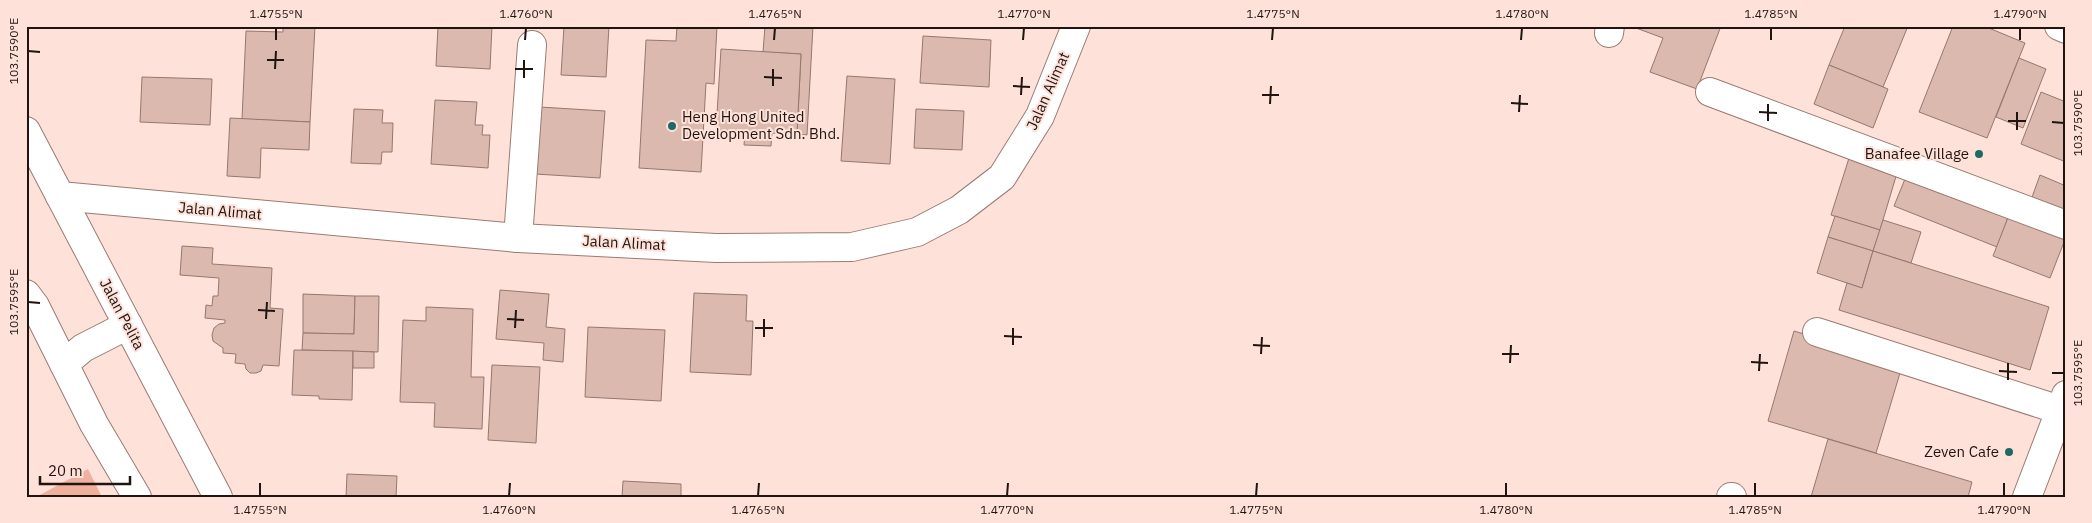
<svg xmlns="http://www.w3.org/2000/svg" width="2092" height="523" viewBox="0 0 2092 523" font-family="'IBM Plex Sans',sans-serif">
<rect width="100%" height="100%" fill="#fee2d9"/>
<!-- green -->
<path fill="#efb19e" d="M88 469 102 497H36Z"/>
<!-- building -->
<g fill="#dbb9af" stroke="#96776e">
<path d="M283 26H315L310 122 242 119 246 31 283 32Z"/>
<path d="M438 26H492L490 69 436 66Z"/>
<path d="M564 26H609L606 77 561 75Z"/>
<path d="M677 26H717L714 84 706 83 701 172 639 168 646 40 676 41Z"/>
<path d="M765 26H813L807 135 797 134 801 54 763 52Z"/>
<path d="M1637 26H1721L1697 89 1650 72 1663 38 1636 28Z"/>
<path d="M1845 26H1908L1883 87 1829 65Z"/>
<path d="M1953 26H1984L2025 43 1987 138 1919 112Z"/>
<path d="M923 36 991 40 989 87 920 83Z"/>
<path d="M721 49 801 54 797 134 772 133 771 146 744 145 745 131 716 130Z"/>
<path d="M2019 58 2046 69 2023 128 1996 117Z"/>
<path d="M1829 65 1888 89 1873 128 1814 104Z"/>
<path d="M847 76 895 79 890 164 841 161Z"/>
<path d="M142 77 212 79 210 125 140 122Z"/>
<path d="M2041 92 2066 102V162L2021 144Z"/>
<path d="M435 100 477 102 475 125H483L482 135H490L488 168 431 164Z"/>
<path d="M540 107 605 111 600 178 535 174Z"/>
<path d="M354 109 383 110 382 123H393L392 152H382L381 164 351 163Z"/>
<path d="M916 109 964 111 962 150 914 148Z"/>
<path d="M230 118 310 122 309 150 261 148 260 178 227 176Z"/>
<path d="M1849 158 1897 173 1880 230 1831 215Z"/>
<path d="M1907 174 2009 215 1997 247 1894 206Z"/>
<path d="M2040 175 2066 186V214L2031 200Z"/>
<path d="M2009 215 2066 237 2050 278 1993 256Z"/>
<path d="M1835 216 1880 230 1873 251 1828 237Z"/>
<path d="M1883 220 1921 232 1911 263 1873 251Z"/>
<path d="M1828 237 1873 251 1862 288 1817 273Z"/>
<path d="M182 246 213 248 212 264 272 268 270 308 283 309 279 366 263 365 261 371 256 373H250L246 369 245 364 235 363 236 354 223 353V348L213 341 212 335 214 328 219 324 225 323V320L205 318 206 305 212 306 213 296H218L219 278 180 275Z"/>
<path d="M1873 251 2049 307 2030 370 1839 310 1847 283 1862 288Z"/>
<path d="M500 290 549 294 546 327 565 329 563 362 543 360 544 343 496 339Z"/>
<path d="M694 293 747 295 746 321H753L751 375 690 372Z"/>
<path d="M303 294 355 296 354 334 303 333Z"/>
<path d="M355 296H379L378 352 302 350 303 333 354 334Z"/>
<path d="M426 307 473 309 471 377H484L482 429 434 427 435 403 400 402 403 320 426 321Z"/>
<path d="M588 327 665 330 661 401 585 397Z"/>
<path d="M1794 331 1903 363 1876 453 1768 421Z"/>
<path d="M294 350 353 351 352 400 319 399V396L292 395Z"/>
<path d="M353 351 374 352V368H353Z"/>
<path d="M492 365 540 367 536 443 488 440Z"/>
<path d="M1828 439 1972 482 1968 497H1811Z"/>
<path d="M347 474 397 476 396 497H346Z"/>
<path d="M623 481 681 484V497H622Z"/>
</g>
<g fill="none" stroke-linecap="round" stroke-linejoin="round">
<!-- minor casing -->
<g stroke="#9a7b71" stroke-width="30">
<g id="minor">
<path d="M2059 26 2066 29"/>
<path d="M1609 33 1610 26"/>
<path d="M1710 92 2066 225"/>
<path d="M26 131 218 497"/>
<path d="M60 196 518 238 716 248 852 247 917 232 959 210 1002 177 1040 116 1076 26"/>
<path d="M518 238 532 45"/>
<path d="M26 294 35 306 64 364"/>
<path d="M128 325 83 348 64 364 94 424 137 497"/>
<path d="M1817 332 2060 410"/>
<path d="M1731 497H1732"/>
<path d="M2027 497 2066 395"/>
</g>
</g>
<!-- minor -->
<use href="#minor" stroke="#fff" stroke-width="28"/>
</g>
<!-- ticks -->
<path fill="none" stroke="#201410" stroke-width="2" d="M276 40V28M525 40 526 28M774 40 775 28M1023 40 1024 28M1272 40 1273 28M1521 40 1522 28M1771 40V28M2020 40V28M28 51 40 52M267 60H284M275 69 276 51M515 69H533M764 77 782 78M524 78V60M773 86V69M1013 86 1030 87M1021 95 1022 77M1262 95H1279M1511 103 1528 104M1270 104 1271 86M1519 112 1520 95M1759 112 1777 113M1768 121V104M2008 121H2026M2052 122 2064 123M2017 130V112M28 302 40 303M258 310 275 311M266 319 267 302M507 319 524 320M515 328 516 310M755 328H773M1004 336 1022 337M764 337V319M1013 345V328M1253 345 1270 346M1261 354 1262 337M1502 354H1519M1751 362 1768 363M1510 363 1511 345M1759 371 1760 354M1999 371 2017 372M2052 373H2064M2008 380V363M260 496V483M509 496 510 483M758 496 759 483M1007 496 1008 483M1256 496 1257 483M1506 496V483M1755 496V483M2004 496V483"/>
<!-- markers -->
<g fill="#1e6964" stroke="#fee2d9" stroke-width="2">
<circle cx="672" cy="126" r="5"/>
<circle cx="1979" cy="154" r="5"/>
<circle cx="2009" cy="452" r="5"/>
</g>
<g text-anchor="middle" stroke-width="4" stroke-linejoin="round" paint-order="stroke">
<!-- street labels -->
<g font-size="15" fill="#201410" stroke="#fee2d9">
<text transform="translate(1048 91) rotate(-66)" y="5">Jalan Alimat</text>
<text transform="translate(220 211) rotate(5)" y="5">Jalan Alimat</text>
<text transform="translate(624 243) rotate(3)" y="5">Jalan Alimat</text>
<text transform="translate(122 314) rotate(62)" y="5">Jalan Pelita</text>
</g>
<!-- poi labels -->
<g font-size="15" fill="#201410" stroke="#fee2d9" text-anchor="end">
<text x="682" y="122" text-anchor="start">Heng Hong United<tspan x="682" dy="17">Development Sdn. Bhd.</tspan></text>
<text x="1969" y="159">Banafee Village</text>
<text x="1999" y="457">Zeven Cafe</text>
</g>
</g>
<!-- border -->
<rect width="2092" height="523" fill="none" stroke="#fee2d9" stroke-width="55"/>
<!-- scale -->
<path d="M40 476v8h90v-8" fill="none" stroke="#201410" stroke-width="2.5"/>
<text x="48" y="476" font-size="15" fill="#201410" stroke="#fee2d9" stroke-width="4" paint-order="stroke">20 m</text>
<rect x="28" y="28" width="2036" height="468" fill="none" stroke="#201410" stroke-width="2"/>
<g font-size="12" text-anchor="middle" fill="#201410">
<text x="276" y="18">1.4755°N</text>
<text x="526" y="18">1.4760°N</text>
<text x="775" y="18">1.4765°N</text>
<text x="1024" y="18">1.4770°N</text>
<text x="1273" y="18">1.4775°N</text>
<text x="1522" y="18">1.4780°N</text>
<text x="1771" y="18">1.4785°N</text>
<text x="2020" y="18">1.4790°N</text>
<text transform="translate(14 51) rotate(-90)" y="4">103.7590°E</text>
<text transform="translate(2078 123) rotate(-90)" y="4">103.7590°E</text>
<text transform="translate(14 302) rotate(-90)" y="4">103.7595°E</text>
<text transform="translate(2078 373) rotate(-90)" y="4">103.7595°E</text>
<text x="260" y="514">1.4755°N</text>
<text x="509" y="514">1.4760°N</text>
<text x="758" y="514">1.4765°N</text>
<text x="1007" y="514">1.4770°N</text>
<text x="1256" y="514">1.4775°N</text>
<text x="1506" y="514">1.4780°N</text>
<text x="1755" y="514">1.4785°N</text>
<text x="2004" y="514">1.4790°N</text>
</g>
</svg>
